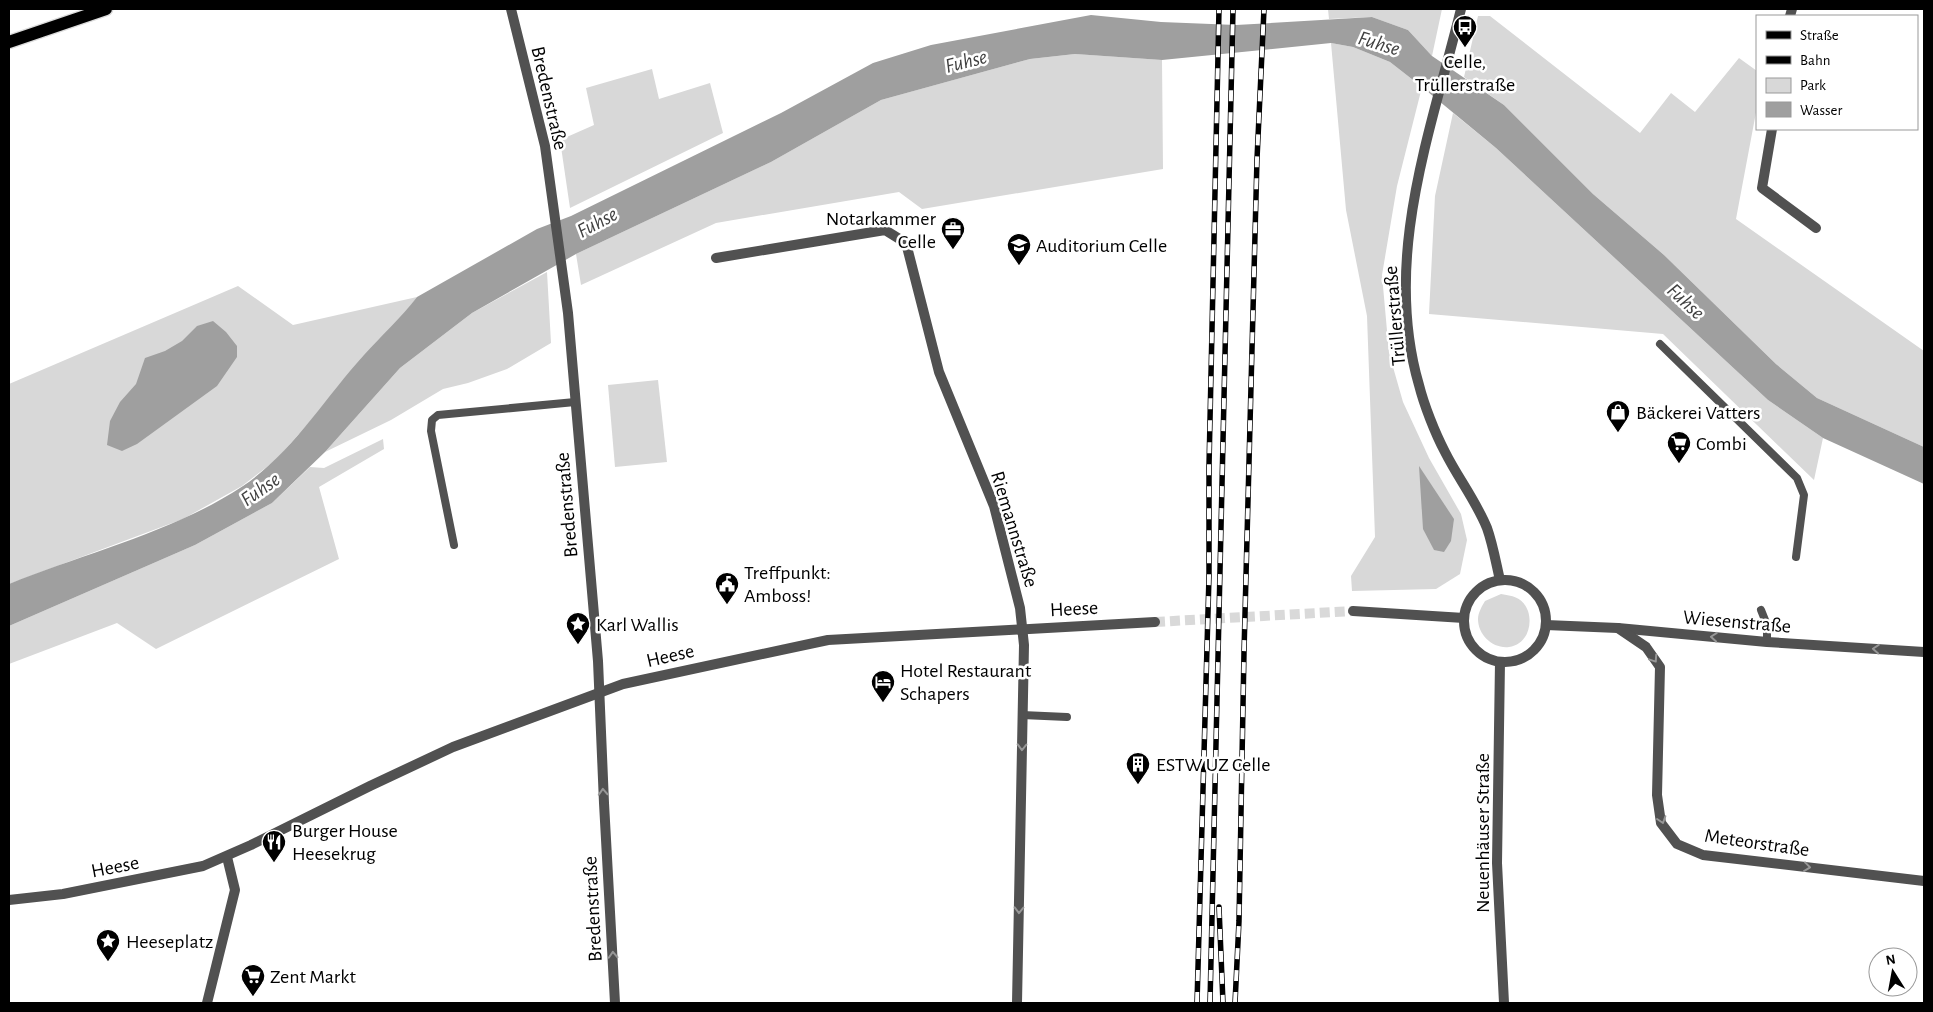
<svg xmlns="http://www.w3.org/2000/svg" width="1933" height="1012" viewBox="0 0 1933 1012" font-family="'Alegreya Sans',sans-serif">
<rect width="100%" height="100%" fill="#fff"/>
<!-- green -->
<g fill="#d8d8d8">
<path d="M1328 9H1442L1432 56 1408 30 1372 17 1329 19Z"/>
<path d="M1478 16H1490L1640 133 1671 93 1695 112 1739 58 1757 71V107L1736 219 1924 351V447L1817 398 1776 364 1664 255 1593 194 1504 105 1464 77Z"/>
<path d="M1331 43 1353 47 1390 62 1422 87 1397 186 1382 275 1389 353 1403 402 1429 458 1461 514 1467 540 1460 574 1436 589 1352 591 1351 576 1375 537 1367 316 1346 210Z"/>
<path d="M1075 54 1162 60 1163 169 922 209 899 192 716 223 581 285 576 254 771 162 881 100 1030 59Z"/>
<path d="M652 69 659 99 710 83 723 133 570 208 560 140 594 125 586 88Z"/>
<path d="M1453 113 1496 148 1768 400 1823 438 1814 480 1663 334 1429 314 1435 196Z"/>
<path d="M547 272 551 343 507 369 468 383 443 389 391 420 325 452 400 368 472 313Z"/>
<path d="M238 286 293 325 417 297 406 312 276 460 242 486 183 519 9 584V384Z"/>
<path d="M658 380 667 462 615 467 608 385Z"/>
<path d="M383 439 384 449 319 487 339 559 156 649 117 623 9 664V626L195 545 272 503 310 467 324 468Z"/>
<path d="M1501 594C1514 596 1523 598 1528 611 1533 626 1526 645 1509 647 1493 649 1478 635 1478 619 1478 613 1482 606 1485 601Z"/>
</g>
<!-- water -->
<g fill="#9f9f9f">
<path d="M1091 15 1161 22 1236 25 1372 17 1408 30 1432 56 1504 105 1593 194 1664 255 1776 364 1817 398 1924 447V484L1823 438 1768 400 1496 148 1422 87 1390 62 1353 47 1331 43 1162 60 1075 54 1030 59 881 100 771 162 576 254 472 313 400 368 325 452 272 503 195 545 9 626V584C85 553 174 532 243 486 292 453 324 399 364 355 381 336 401 318 417 297L537 229 571 216 781 113 873 63 931 45Z"/>
<path d="M213 321 226 332 237 346V357L217 386 137 444 122 451 107 445 110 421 120 402 136 384 145 358 165 351 182 341 197 326Z"/>
<path d="M1419 466 1454 519 1451 541 1444 552 1434 550 1423 529Z"/>
</g>
<g fill="none" stroke-linecap="round" stroke-linejoin="round">
<!-- tertiary-tunnel -->
<path stroke="#d9d9d9" stroke-width="10" stroke-dasharray="10 5" stroke-linecap="butt" d="M1155 622 1353 611"/>
<!-- primary casing -->
<g stroke="#dbdbdb" stroke-width="15">
<path id="primary" d="M9 42 106 9"/>
</g>
<!-- service -->
<g stroke="#515151" stroke-width="8">
<path d="M1660 344 1797 478 1804 495 1796 557"/>
<path d="M454 545 431 431 432 420 438 415 575 402"/>
<path d="M1761 610 1767 625V642"/>
<path d="M1022 715 1067 717"/>
</g>
<!-- minor -->
<g stroke="#515151" stroke-width="10">
<path d="M511 9 545 146 568 313 598 661 604 803 615 1003"/>
<path d="M1790 16 1792 9"/>
<path d="M1772 129 1762 188 1816 228"/>
<path d="M716 258 885 230 906 243 939 372 994 506 1020 608 1024 645 1017 1003"/>
<path d="M1546 625 1618 628 1767 642 1924 652"/>
<path d="M1618 628 1646 647 1660 667 1657 795 1661 823 1677 844 1703 855 1924 881"/>
<path d="M207 1003 235 890 227 857"/>
</g>
<!-- tertiary -->
<g stroke="#515151" stroke-width="10">
<path d="M1461 9C1431 131 1382 258 1419 385 1424 405 1435 433 1445 452 1458 478 1476 501 1487 528 1493 545 1496 563 1500 580"/>
<circle cx="1505" cy="621" r="41"/>
<path d="M1353 611 1464 618"/>
<path d="M1500 662 1497 863 1504 1003"/>
<path d="M9 900 63 894 203 866 251 845 370 786 453 747 623 684 828 640 1155 622"/>
</g>
<!-- primary -->
<use href="#primary" stroke="#000" stroke-width="12"/>
<!-- rail casing -->
<g stroke="#000" stroke-width="5.5">
<g id="rail">
<path d="M1219 907 1223 1003"/>
<path d="M1197 1003 1209 576V466L1219 9"/>
<path d="M1210 1003 1233 9"/>
<path d="M1235 1003 1239 921 1244 652 1257 159 1264 9"/>
</g>
</g>
<!-- rail -->
<use href="#rail" stroke="#fff" stroke-width="4" stroke-dasharray="11" stroke-linecap="butt"/>
</g>
<!-- one-way arrows -->
<defs><path id="oneway-chevron" d="M-2-3.5L2.5 0L-2 3.5" fill="none" stroke-width="1.6" stroke-linecap="round" stroke-linejoin="round" transform="scale(1.25)"/></defs>
<g stroke="#979797">
<use href="#oneway-chevron" transform="translate(1714 637) rotate(-175)"/>
<use href="#oneway-chevron" transform="translate(1876 649) rotate(-176)"/>
<use href="#oneway-chevron" transform="translate(1654 659) rotate(56)"/>
<use href="#oneway-chevron" transform="translate(1022 747) rotate(91)"/>
<use href="#oneway-chevron" transform="translate(603 792) rotate(-93)"/>
<use href="#oneway-chevron" transform="translate(1662 820) rotate(72)"/>
<use href="#oneway-chevron" transform="translate(1807 867) rotate(7)"/>
<use href="#oneway-chevron" transform="translate(1019 910) rotate(91)"/>
<use href="#oneway-chevron" transform="translate(613 955) rotate(-93)"/>
</g>
<!-- icons -->
<defs>
<g id="bus-pin" transform="scale(1.25)"><path d="M0 17L-7.5 6A9.5 9.5 0 1 1 7.5 6Z" fill="#000" stroke="#fff"/><path d="M-5-6H5V4H4V6H2V4H-2V6H-4V4H-5ZM-3.5-4V0h7V-4ZM-3.5 1.2v1.5H-2V1.2ZM2 1.2v1.5H3.5V1.2Z" fill="#fff"/></g>
<g id="office-pin" transform="scale(1.25)"><path d="M0 17L-7.5 6A9.5 9.5 0 1 1 7.5 6Z" fill="#000" stroke="#fff"/><path d="M-6-3h4V-5.5h4V-3h4V5H-6ZM-1-4.5V-3h2v-1.5ZM-6 0V1H6V0Z" fill="#fff"/></g>
<g id="university-pin" transform="scale(1.25)"><path d="M0 17L-7.5 6A9.5 9.5 0 1 1 7.5 6Z" fill="#000" stroke="#fff"/><path d="M0-5L7-2L0 1L-7-2ZM-4 1L0 2.5L4 1V4Q0 6-4 4Z" fill="#fff"/></g>
<g id="shop-pin" transform="scale(1.25)"><path d="M0 17L-7.5 6A9.5 9.5 0 1 1 7.5 6Z" fill="#000" stroke="#fff"/><path d="M-5-2.5h2.3a2.7 3.5 0 0 1 5.4 0H5L5.5 6h-11ZM-1.5-2.5h3a1.5 2.3 0 0 0-3 0Z" fill="#fff"/></g>
<g id="supermarket-pin" transform="scale(1.25)"><path d="M0 17L-7.5 6A9.5 9.5 0 1 1 7.5 6Z" fill="#000" stroke="#fff"/><path d="M-6-5.5h2.5l.6 2H6L4.5 2H-2.5L-4.4-4H-6ZM-1.5 3.2a1.3 1.3 0 1 0 .1 0ZM3 3.2a1.3 1.3 0 1 0 .1 0Z" fill="#fff"/></g>
<g id="civic-pin" transform="scale(1.25)"><path d="M0 17L-7.5 6A9.5 9.5 0 1 1 7.5 6Z" fill="#000" stroke="#fff"/><path d="M-.6-6.5H3V-4.5H.6V-3L4-1V1h2V6H-6V1h2V-1L-.6-3ZM-1.2 2.5V6h2.4V2.5Z" fill="#fff"/></g>
<g id="sight-pin" transform="scale(1.25)"><path d="M0 17L-7.5 6A9.5 9.5 0 1 1 7.5 6Z" fill="#000" stroke="#fff"/><path d="M0-6L1.8-2.2L6-1.7L2.9 1.2L3.7 5.4L0 3.3L-3.7 5.4L-2.9 1.2L-6-1.7L-1.8-2.2Z" fill="#fff"/></g>
<g id="hotel-pin" transform="scale(1.25)"><path d="M0 17L-7.5 6A9.5 9.5 0 1 1 7.5 6Z" fill="#000" stroke="#fff"/><path d="M-6-4.5h1.5V1H6V5H4.5V3h-9V5H-6ZM-4 0a1.8 1.8 0 1 1 3.6 0ZM.5 0V-2.5h3Q6-2.5 6 0Z" fill="#fff"/></g>
<g id="building-pin" transform="scale(1.25)"><path d="M0 17L-7.5 6A9.5 9.5 0 1 1 7.5 6Z" fill="#000" stroke="#fff"/><path d="M-4-6H4V6H1V3H-1V6H-4ZM-2.5-4.3h1.7v1.8h-1.7ZM.8-4.3h1.7v1.8H.8ZM-2.5-1h1.7V.8h-1.7ZM.8-1h1.7V.8H.8Z" fill="#fff"/></g>
<g id="restaurant-pin" transform="scale(1.25)"><path d="M0 17L-7.5 6A9.5 9.5 0 1 1 7.5 6Z" fill="#000" stroke="#fff"/><path d="M-5-6h1v4h1v-4h1v4h1v-4h1v5L-1.5 .5V6h-2V.5L-5-1ZM5-6V6H3V1.5H1.5Q1.5-4 5-6Z" fill="#fff"/></g>
</defs>
<g fill-rule="evenodd">
<use href="#bus-pin" x="1465" y="27"/>
<use href="#office-pin" x="953" y="229"/>
<use href="#university-pin" x="1019" y="245"/>
<use href="#shop-pin" x="1618" y="412"/>
<use href="#supermarket-pin" x="1679" y="443"/>
<use href="#civic-pin" x="727" y="584"/>
<use href="#sight-pin" x="578" y="624"/>
<use href="#hotel-pin" x="883" y="682"/>
<use href="#building-pin" x="1138" y="764"/>
<use href="#restaurant-pin" x="274" y="842"/>
<use href="#sight-pin" x="108" y="941"/>
<use href="#supermarket-pin" x="253" y="976"/>
</g>
<g text-anchor="middle" stroke-width="5" stroke-linejoin="round" paint-order="stroke">
<!-- poi labels -->
<g font-size="20" fill="#000" stroke="#fff" text-anchor="start">
<text x="1465" y="68" text-anchor="middle">Celle,<tspan x="1465" dy="23">Trüllerstraße</tspan></text>
<text x="936" y="225" text-anchor="end">Notarkammer<tspan x="936" dy="23">Celle</tspan></text>
<text x="1036" y="252">Auditorium Celle</text>
<text x="1636" y="419">Bäckerei Vatters</text>
<text x="1696" y="450">Combi</text>
<text x="744" y="579">Treffpunkt:<tspan x="744" dy="23">Amboss!</tspan></text>
<text x="596" y="631">Karl Wallis</text>
<text x="900" y="677">Hotel Restaurant<tspan x="900" dy="23">Schapers</tspan></text>
<text x="1156" y="771">ESTW UZ Celle</text>
<text x="292" y="837">Burger House<tspan x="292" dy="23">Heesekrug</tspan></text>
<text x="126" y="948">Heeseplatz</text>
<text x="270" y="983">Zent Markt</text>
</g>
<!-- street labels -->
<g font-size="20" fill="#000" stroke="#fff">
<text transform="translate(550 98) rotate(77)" y="7">Bredenstraße</text>
<text transform="translate(1394 316) rotate(-95)" y="7">Trüllerstraße</text>
<text transform="translate(566 505) rotate(-95)" y="7">Bredenstraße</text>
<text transform="translate(1015 529) rotate(73)" y="7">Riemannstraße</text>
<text transform="translate(1074 608) rotate(-3)" y="7">Heese</text>
<text transform="translate(1737 621) rotate(5)" y="7">Wiesenstraße</text>
<text transform="translate(670 655) rotate(-13)" y="7">Heese</text>
<text transform="translate(1482 833) rotate(-90)" y="7">Neuenhäuser Straße</text>
<text transform="translate(1757 842) rotate(8)" y="7">Meteorstraße</text>
<text transform="translate(115 866) rotate(-11)" y="7">Heese</text>
<text transform="translate(592 909) rotate(-93)" y="7">Bredenstraße</text>
</g>
<!-- water labels -->
<g font-size="21" font-style="italic" fill="#404040" stroke="#fff">
<text transform="translate(1379 43) rotate(17)" y="7">Fuhse</text>
<text transform="translate(966 61) rotate(-14)" y="7">Fuhse</text>
<text transform="translate(597 222) rotate(-28)" y="7">Fuhse</text>
<text transform="translate(1686 301) rotate(43)" y="7">Fuhse</text>
<text transform="translate(260 489) rotate(-35)" y="7">Fuhse</text>
</g>
</g>
<!-- border -->
<rect width="1933" height="1012" fill="none" stroke="#000000" stroke-width="20"/>
<!-- legend -->
<rect x="1756" y="15" width="162" height="115" fill="#ffffff" stroke="#999999"/>
<rect x="1766" y="31" width="25" height="8" fill="#000000" stroke="#999999"/>
<text x="1800" y="40" font-size="15" fill="#000000">Straße</text>
<rect x="1766" y="56" width="25" height="8" fill="#000000" stroke="#999999"/>
<text x="1800" y="65" font-size="15" fill="#000000">Bahn</text>
<rect x="1766" y="78" width="25" height="15" fill="#d8d8d8" stroke="#999999"/>
<text x="1800" y="90" font-size="15" fill="#000000">Park</text>
<rect x="1766" y="102" width="25" height="15" fill="#9f9f9f" stroke="#999999"/>
<text x="1800" y="115" font-size="15" fill="#000000">Wasser</text>
<!-- north arrow -->
<g transform="translate(1893 972) rotate(349)"><circle r="24" fill="#ffffff" stroke="#999999"/>
<path d="M0-4L9 19L0 12L-9 19Z" fill="#000000"/>
<text y="-8" font-size="14" font-weight="bold" text-anchor="middle" fill="#000000">N</text>
</g>
</svg>
